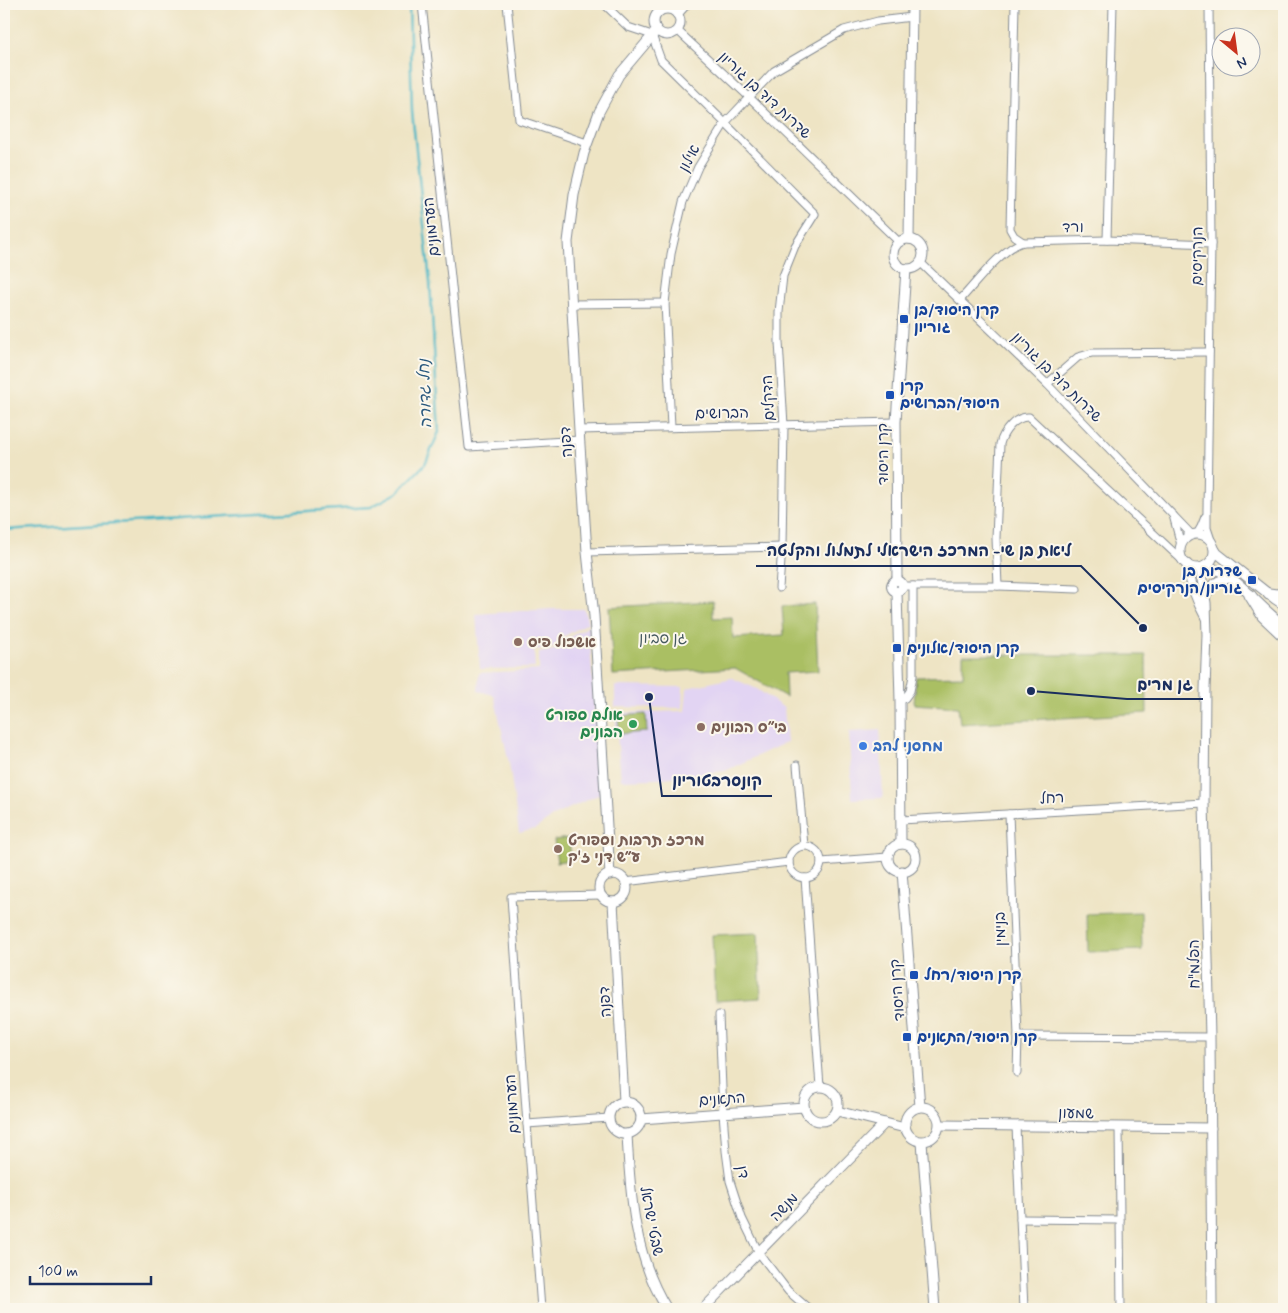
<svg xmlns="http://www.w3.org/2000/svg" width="1288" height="1313" viewBox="0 0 1288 1313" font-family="Mynerve,'Playpen Sans Hebrew',sans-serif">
<rect width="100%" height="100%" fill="#fbf7ec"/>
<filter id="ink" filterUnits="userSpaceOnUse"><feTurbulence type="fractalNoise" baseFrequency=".02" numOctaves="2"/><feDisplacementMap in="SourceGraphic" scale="10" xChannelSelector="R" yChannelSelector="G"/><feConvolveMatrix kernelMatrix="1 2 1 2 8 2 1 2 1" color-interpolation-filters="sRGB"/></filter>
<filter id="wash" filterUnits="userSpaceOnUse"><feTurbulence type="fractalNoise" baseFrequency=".0096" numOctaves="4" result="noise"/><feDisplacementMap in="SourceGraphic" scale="20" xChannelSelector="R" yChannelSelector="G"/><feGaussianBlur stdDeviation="1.12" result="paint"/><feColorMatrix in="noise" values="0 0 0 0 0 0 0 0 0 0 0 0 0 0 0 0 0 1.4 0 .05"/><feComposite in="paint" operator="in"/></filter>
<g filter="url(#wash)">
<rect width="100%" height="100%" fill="#eee4c4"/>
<!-- built -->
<g fill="#e2d4f3">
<path d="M552 609H584L588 623 561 638 554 647 534 650 535 668 480 669 476 614Z"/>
<path d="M589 626 600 794 555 815 535 829 519 833 509 763 494 695 478 691 479 673 539 670V653L558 649 566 639Z"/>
<path d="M732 678 757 689 784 708 787 742 725 771 656 779 621 780 615 713 685 711 687 688Z"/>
<path d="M615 686 683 687V708L615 707Z"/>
<path d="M880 730 883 798 852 799 849 732Z"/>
</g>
<!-- green -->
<g fill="#aabf63" stroke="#627760">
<path d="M713 601V618L732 617 733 638 784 635 782 606 815 604 818 671 785 673 786 697 735 668 613 675 609 607Z"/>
<path d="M963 655H1146L1147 713 960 724 958 707 914 704 916 677 963 676Z"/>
<path d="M646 714 647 732 619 734 618 716Z"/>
<path d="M569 838 571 860 557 862 554 840Z"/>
<path d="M1141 912 1142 950 1088 952 1087 914Z"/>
<path d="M758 933 761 998 715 1001 712 935Z"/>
</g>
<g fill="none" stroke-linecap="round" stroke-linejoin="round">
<!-- stream -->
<path stroke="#4bb7c6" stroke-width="2.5" d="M4 530 371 507 397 493 425 464 439 432 430 282 412 111 409 4"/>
</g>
</g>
<g filter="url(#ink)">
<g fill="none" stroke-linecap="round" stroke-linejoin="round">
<!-- minor casing -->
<g stroke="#848a91" stroke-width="9">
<g id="minor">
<path d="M422 4 469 447 580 440"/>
<path d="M507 4 519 120 587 143"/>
<path d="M604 4 628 27 652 35 661 60 725 123 815 214 795 246 783 276 779 312V342L784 425 782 547 779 588"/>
<path d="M654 4 660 11"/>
<path d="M1015 4 1010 229 1014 236 1023 242"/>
<path d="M1209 4 1211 244 1207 509V528L1211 540"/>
<path d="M677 30 749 97 899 242"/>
<path d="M1107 240 1113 4"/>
<path d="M921 263 1047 384 1192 535"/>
<path d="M960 300C976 283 1002 248 1023 242L1107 240 1211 244"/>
<path d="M571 304 665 303"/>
<path d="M1047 384 1078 357 1092 353 1209 352"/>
<path d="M671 427 665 303 671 254 683 202 698 167 725 123 774 71 844 30 878 21 912 17"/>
<path d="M579 430 896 422"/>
<path d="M1173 515 1181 545"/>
<path d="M1197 534 1201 527 1205 517"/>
<path d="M587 552 782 547"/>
<path d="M903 586H998L1077 589"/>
<path d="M998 586 996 538 1000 444C1003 432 1015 416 1029 417L1183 561"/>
<path d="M900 701 905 698 910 691 913 676V586"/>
<path d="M797 765 804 846"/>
<path d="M1009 814 1018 1036 1017 1073"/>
<path d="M901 820 1204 803"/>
<circle cx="805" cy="862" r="16"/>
<path d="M821 862 888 857"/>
<path d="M805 878 820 1087"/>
<path d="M625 882 789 862"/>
<path d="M719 1015 723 1113 726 1151 730 1181 742 1218 759 1253 788 1291 809 1309"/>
<path d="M1018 1036 1210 1037"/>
<path d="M527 1124 609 1118"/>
<path d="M1016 1126 1024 1309"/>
<path d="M1119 1127 1121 1309"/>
<path d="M1020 1219 1120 1220"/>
<path d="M541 1309 527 1124 511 897 601 895"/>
</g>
</g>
<!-- tertiary casing -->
<g stroke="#848a91" stroke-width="11">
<g id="tertiary">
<circle cx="667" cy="22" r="13"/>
<path d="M677 14 686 4"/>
<circle cx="908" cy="254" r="15"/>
<path d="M909 239 912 4"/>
<circle cx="1197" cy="551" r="17"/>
<path d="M1214 548 1217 553 1275 599 1284 605"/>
<path d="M1187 564C1190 584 1196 600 1206 618"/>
<path d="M1205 566C1237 572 1257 607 1284 625"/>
<path d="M1200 568 1206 603 1207 635 1205 689 1204 803 1210 1037 1212 1309"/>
<path d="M897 580 896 422 906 269"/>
<circle cx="897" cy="586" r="5.5"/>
<path d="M897 592 900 701 901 844"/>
<path d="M1205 597C1210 585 1218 579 1231 578"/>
<circle cx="902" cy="858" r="14"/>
<path d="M902 871 920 1107"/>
<circle cx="613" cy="888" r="14"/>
<path d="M610 875 594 616 587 552 579 430 568 242 574 195 584 153 599 112 619 75 657 30"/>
<path d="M613 902 624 1101"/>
<circle cx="821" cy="1104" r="17"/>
<circle cx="625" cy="1118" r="16"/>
<circle cx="922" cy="1124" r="17"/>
<path d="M837 1111 905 1128"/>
<path d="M641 1119 804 1107"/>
<path d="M940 1125 1211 1128"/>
<path d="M627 1134C630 1195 634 1256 667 1309"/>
<path d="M922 1142 935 1309"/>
<path d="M703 1309 885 1123"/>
</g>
</g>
<!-- trunk casing -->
<g stroke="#848a91" stroke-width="13">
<g id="trunk">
<path d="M1269 594 1276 595 1284 594"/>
<path d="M1250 595 1263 616 1284 636"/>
</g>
</g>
<!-- minor -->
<use href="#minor" stroke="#fff" stroke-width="7"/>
<!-- tertiary -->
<use href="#tertiary" stroke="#fff" stroke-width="9"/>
<!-- trunk -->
<use href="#trunk" stroke="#fff" stroke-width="11"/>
</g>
</g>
<!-- markers -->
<g fill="#1a4fb4" stroke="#fbf7ec" stroke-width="2">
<rect x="899" y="314" width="10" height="10" rx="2.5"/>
<rect x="885" y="390" width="10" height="10" rx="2.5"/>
<rect x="1247" y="575" width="10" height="10" rx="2.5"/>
<rect x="892" y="643" width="10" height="10" rx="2.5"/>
<rect x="909" y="970" width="10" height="10" rx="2.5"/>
<rect x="902" y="1032" width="10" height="10" rx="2.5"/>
</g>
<g fill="#8d6e63" stroke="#fbf7ec" stroke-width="2">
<circle cx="518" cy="642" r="5"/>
<circle cx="701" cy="727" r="5"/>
<circle cx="558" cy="849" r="5"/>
</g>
<circle fill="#2e9e5b" stroke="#fbf7ec" stroke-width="2" cx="633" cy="724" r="5"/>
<circle fill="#3f7fe0" stroke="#fbf7ec" stroke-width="2" cx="863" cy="746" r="5"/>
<g text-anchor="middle" stroke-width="4" stroke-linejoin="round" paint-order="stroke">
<!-- street labels -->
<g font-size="15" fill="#1b2f5e" stroke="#fbf7ec">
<text transform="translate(765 95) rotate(43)" y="5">שדרות דוד בן גוריון</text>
<text transform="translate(689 158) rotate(-62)" y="5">אילון</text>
<text transform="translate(431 227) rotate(-96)" y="5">הערמונים</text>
<text transform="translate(1073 227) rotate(-1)" y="5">ורד</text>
<text transform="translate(1197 256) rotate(-89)" y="5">הנרקיסים</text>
<text transform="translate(1057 377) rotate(45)" y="5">שדרות דוד בן גוריון</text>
<text transform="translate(768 398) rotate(-93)" y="5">הדקלים</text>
<text transform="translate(722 413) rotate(-1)" y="5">הברושים</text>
<text transform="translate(566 442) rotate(-94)" y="5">דפנה</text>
<text transform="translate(883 454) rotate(-90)" y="5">קרן היסוד</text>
<text transform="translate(1052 798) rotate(-3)" y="5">רחל</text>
<text transform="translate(1000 929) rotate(-92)" y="5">בנימין</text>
<text transform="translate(1194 964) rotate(-91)" y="5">הפלמ"ח</text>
<text transform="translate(897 990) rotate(-94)" y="5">קרן היסוד</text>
<text transform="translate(605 1002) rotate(-93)" y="5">דפנה</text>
<text transform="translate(722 1099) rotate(-4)" y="5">התאנים</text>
<text transform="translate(512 1104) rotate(-94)" y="5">הערמונים</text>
<text transform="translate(1076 1113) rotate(1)" y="5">שמעון</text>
<text transform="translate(743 1172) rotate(79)" y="5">דן</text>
<text transform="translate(784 1207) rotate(-46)" y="5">מנשה</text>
<text transform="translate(652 1221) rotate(79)" y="5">שבטי ישראל</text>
</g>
<!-- transit labels -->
<g font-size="15" font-weight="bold" fill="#164399" stroke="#fbf7ec" text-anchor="start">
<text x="914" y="315">קרן היסוד/בן<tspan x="914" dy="17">גוריון</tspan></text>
<text x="900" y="391">קרן<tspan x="900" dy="17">היסוד/הברושים</tspan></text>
<text x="1242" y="576" text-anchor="end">שדרות בן<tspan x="1242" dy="17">גוריון/הנרקיסים</tspan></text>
<text x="907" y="653">קרן היסוד/אלונים</text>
<text x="924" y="980">קרן היסוד/רחל</text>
<text x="917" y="1042">קרן היסוד/התאנים</text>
</g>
<!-- park labels -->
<g font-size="15" fill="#465a60" stroke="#fbf7ec">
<text x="663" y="643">גן סביון</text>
</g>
<!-- education labels -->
<g font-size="15" font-weight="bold" fill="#785e54" stroke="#fbf7ec" text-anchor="start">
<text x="528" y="647">אשכול פיס</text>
<text x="711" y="732">בי״ס הבונים</text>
<text x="568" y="845">מרכז תרבות וספורט<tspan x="568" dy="17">ע״ש דני ז'ק</tspan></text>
</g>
<!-- leisure labels -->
<g font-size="15" font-weight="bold" fill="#27864d" stroke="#fbf7ec" text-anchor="end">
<text x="623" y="720">אולם ספורט<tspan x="623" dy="17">הבונים</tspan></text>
</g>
<!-- shop labels -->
<g font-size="15" font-weight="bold" fill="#366cbe" stroke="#fbf7ec" text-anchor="start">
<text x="873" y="751">מחסני להב</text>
</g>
<!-- water labels -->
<g font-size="16" font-style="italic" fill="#29587d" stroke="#fbf7ec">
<text transform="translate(424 394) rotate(-92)" y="6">נחל גדורה</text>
</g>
</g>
<!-- callouts -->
<path fill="none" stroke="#1b2f5e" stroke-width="2" d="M1143 628L1081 566H756M1031 691L1127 699H1203M649 697L662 796H772"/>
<g fill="#1b2f5e" stroke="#fbf7ec" stroke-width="2">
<circle cx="1143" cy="628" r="5"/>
<circle cx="1031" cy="691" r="5"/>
<circle cx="649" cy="697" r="5"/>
</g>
<g font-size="16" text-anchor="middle" font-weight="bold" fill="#1b2f5e" stroke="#fbf7ec" stroke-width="4" stroke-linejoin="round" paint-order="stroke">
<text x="919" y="556">ליאת בן שי- המרכז הישראלי לתמלול והקלטה</text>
<text x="1165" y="690">גן מרים</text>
<text x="717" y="786">קונסרבטוריון</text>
</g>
<!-- margin -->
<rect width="1288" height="1313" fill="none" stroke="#fbf7ec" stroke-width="20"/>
<!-- north arrow -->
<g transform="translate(1236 52) rotate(151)"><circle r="24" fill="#fbf7ec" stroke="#a1a7b3"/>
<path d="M0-4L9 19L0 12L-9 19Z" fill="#c8321e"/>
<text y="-8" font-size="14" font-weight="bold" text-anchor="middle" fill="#1b2f5e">N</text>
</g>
<!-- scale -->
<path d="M30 1276v8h121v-8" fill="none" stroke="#1b2f5e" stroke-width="2.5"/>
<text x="38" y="1276" font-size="15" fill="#1b2f5e" stroke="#fbf7ec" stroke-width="4" paint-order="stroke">100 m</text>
</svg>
